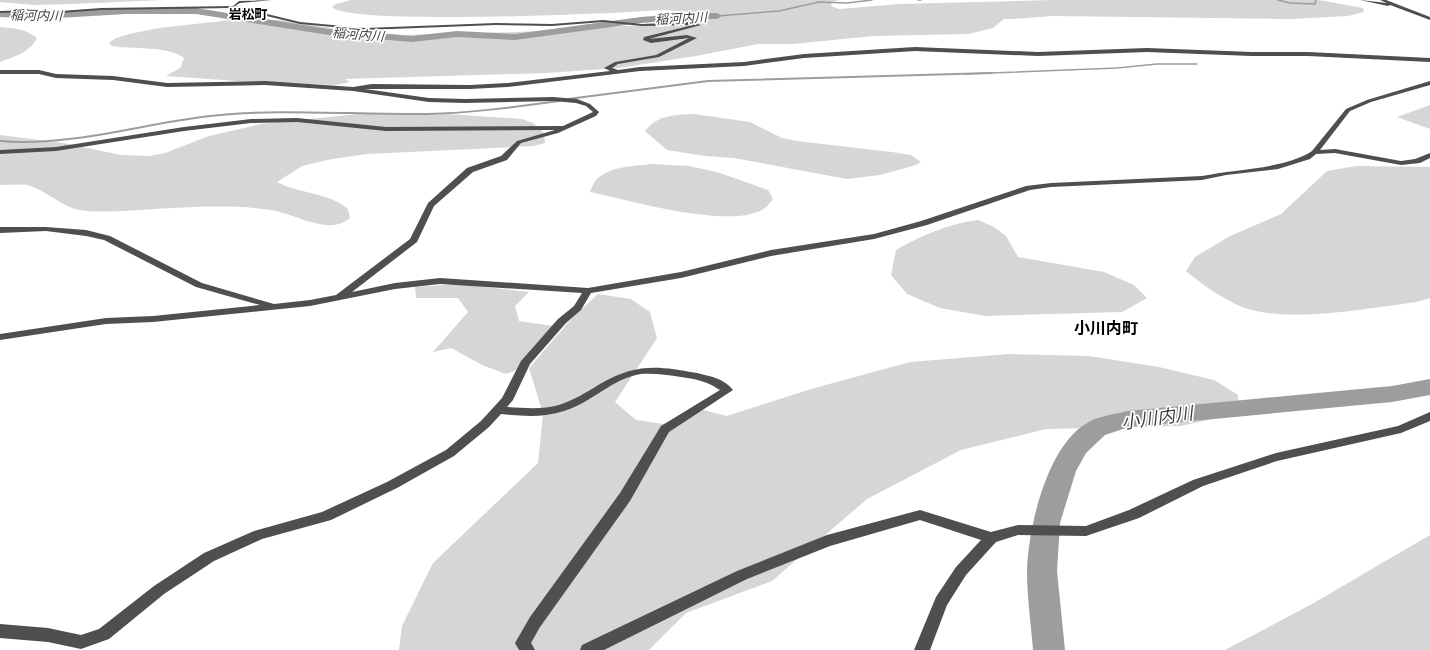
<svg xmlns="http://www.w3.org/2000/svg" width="1430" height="650" viewBox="0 0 1430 650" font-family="'Titillium Web','Noto Sans JP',sans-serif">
<rect width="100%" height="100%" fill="#fff"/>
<!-- green -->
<g fill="#d6d6d6">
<path d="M0 0H164L72 4 34 5 0 2Z"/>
<path d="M351 0H839L832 2 831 6 839 9 900 4 1053 0H1319L1363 8 1364 12 1348 16 1293 19 1053 16 1011 19H1004L993 28 968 34 873 36 793 44H758L696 56 619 68 547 73 345 79 350 82 335 85 251 82 166 76 180 68 184 58C170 46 131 49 112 46L109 43 116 38 129 34 159 28 231 20H280L344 30 403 35 517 32 663 24 681 22 699 17 691 12 664 10C623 13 349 26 332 7L336 4Z"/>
<path d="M0 27C14 28 26 29 37 38 30 52 14 57 0 62Z"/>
<path d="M1430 105V129L1397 117Z"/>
<path d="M432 113 522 119 533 123 544 133 545 143 534 146 367 154 332 159 302 166 277 182C299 194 328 192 348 209L350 218C330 236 297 215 276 211 234 203 181 208 139 210 119 211 99 213 79 210 61 206 44 189 27 185 19 184 9 185 0 185V135L63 143 121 155 149 156 165 153 209 136 261 124 358 114Z"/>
<path d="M694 114 750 122 782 138 797 141 892 152 911 155 921 162 913 166 880 175 847 179 734 158 705 156 667 150 645 131C657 115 674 115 694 114Z"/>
<path d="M653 164 689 166 717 172 768 190 773 199C771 201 768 206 765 208 732 231 629 200 590 192 592 187 594 181 598 178 612 166 635 166 653 164Z"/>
<path d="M1356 166 1430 167V298L1417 302C1369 308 1287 324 1242 307 1221 298 1203 285 1186 271L1195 257 1230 236 1281 214 1327 171Z"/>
<path d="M978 220 994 227 1006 236 1018 257 1104 272 1134 285 1147 298 1122 312 985 316 940 308 907 294 891 275 896 250C922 235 948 224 978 220Z"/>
<path d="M459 284 529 292 515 306 519 321 553 326 533 347 517 370 506 374 482 365 451 348 433 352 468 312 458 298H416L415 287Z"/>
<path d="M598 294 631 299 650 312 657 338 615 402 636 420 677 426 699 409 727 416 811 389 910 362 1009 354 1089 356 1159 367 1214 380 1238 395V408L1221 417 1181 426 1046 429 961 450 867 499 772 581 686 613 649 650H399L402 626 433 563 538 463 543 414 529 368 573 317Z"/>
<path d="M1430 535V650H1225L1312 604Z"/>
</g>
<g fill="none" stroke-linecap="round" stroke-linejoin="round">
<!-- stream-far1 -->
<g stroke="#9d9d9d" stroke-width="1.5">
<path d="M918 0H921"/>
<path d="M1278 0 1290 3 1315 4 1316 0"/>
<path d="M717 16 779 11 819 2 847 3 872 0"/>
<path d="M964 74 1117 68 1157 64H1197"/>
</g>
<!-- stream -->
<g stroke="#9d9d9d" stroke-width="2">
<path d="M568 99 708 81 992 73"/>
<path d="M0 141C70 147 140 124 210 116 282 108 354 115 427 114 471 113 515 107 559 101"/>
</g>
<!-- river -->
<g fill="#9d9d9d" fill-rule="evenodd">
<path d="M126 8H196L329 29 412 36 457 31 515 34 641 17 692 13H717L722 16 717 19H692L641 23 515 40 457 37 412 42 329 35 196 14H126L41 19 0 17V11L41 13Z"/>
<path d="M1430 379V395L1392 402 1129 427 1105 435 1086 453 1076 471 1060 523 1057 571 1065 650H1033C1031 624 1027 597 1027 571 1028 528 1047 446 1087 423 1098 416 1116 414 1128 411L1392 386Z"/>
</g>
<!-- minor -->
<g fill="#4f4f4f" fill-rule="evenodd">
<path d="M272 0 240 3 235 6 300 22 365 28 496 23 552 24 603 20 642 24 690 22 701 25 649 39 687 35 697 38 659 57 618 64 612 68 618 70 640 67 744 62 804 54 915 47 1038 52 1147 48 1252 52H1308L1430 58V62L1308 56H1252L1147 52 1038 56 915 51 804 58 744 66 640 71 507 87 470 89H365L429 98 465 99 553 97 577 99 590 104 599 112 596 116 558 133 521 143 507 160 473 172 434 206 417 242 352 292 395 283 440 278 588 288 681 272 771 250 874 234 921 221 1026 186 1051 183 1202 176C1235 169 1285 169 1312 151L1346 109 1367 100 1430 81V85L1371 102 1350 111 1320 150 1335 149 1401 161 1415 159 1430 153V158L1420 163 1401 165 1335 153 1316 154 1310 159 1278 169 1226 175 1202 180 1051 187 1030 190 927 225 874 239 771 256 681 278 591 293 581 310 566 323 530 364 513 400 507 407C524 408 542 410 559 405 574 400 587 392 600 384 637 363 657 366 697 373 710 376 725 379 733 390L669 432 630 501 540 627 531 643 535 650H519L515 643 530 617 620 493 661 426 720 390 718 389C707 381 694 379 681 377 668 375 654 373 641 374 613 378 591 403 564 411 543 418 522 416 501 414L489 427 454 456 397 488 331 520 262 539 214 561 164 594 109 639 81 649 48 642 0 638V624L48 628 81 635 99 629 154 586 204 553 254 531 322 512 387 482 446 450 481 421 502 398 521 361 558 319 574 306 582 293 440 284 395 289 310 306 153 322 106 324 0 340V334L106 318 153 316 260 305 196 287 104 240 86 236 46 231 0 233V227H46L86 230 110 236 202 283 274 304 310 300 336 295 410 239 428 203 467 168 501 156 517 141 555 130 386 131 297 122 251 123 184 131 56 151 0 154V150L56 147 184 127 251 119 297 118 386 127 563 126 593 112 586 106 576 103 553 101 465 103 429 102 353 91 265 85 167 87 113 80 56 78 39 74H0V70H39L56 74 113 76 167 83 265 81 353 87 372 84 470 85 507 83 610 71 604 68 615 62 656 55 689 38 651 43 643 40 644 37 693 25 642 26 603 22 552 26 496 25 365 30 300 24 233 8 101 10 47 14 28 12 0 13V11L28 10 47 12 101 8 233 6 239 1Z"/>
<path d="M1360 0 1387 3 1380 0H1386L1430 17V20L1390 5 1388 6Z"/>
<path d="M1430 412V421L1401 433 1277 461 1203 486 1139 518 1086 536 1018 535 996 542 966 575 947 605 930 650H914L936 597 956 567 981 540 920 520 830 546 747 579 604 650H580L582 645 737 571 827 535 920 510 991 532 1018 525 1086 526 1129 510 1193 480 1276 453 1398 426Z"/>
</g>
</g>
<g text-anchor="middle" stroke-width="3.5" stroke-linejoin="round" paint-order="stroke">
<!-- far-quarter labels -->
<g font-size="13" font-weight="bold" fill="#000" stroke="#fff">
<text x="248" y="19">岩松町</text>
</g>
<!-- far-water labels -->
<g font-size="13" font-style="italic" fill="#3e3e3e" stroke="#fff">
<text transform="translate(36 15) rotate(1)" y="5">稲河内川</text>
<text transform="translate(681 18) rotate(-3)" y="5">稲河内川</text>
<text transform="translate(358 34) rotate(5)" y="5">稲河内川</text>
</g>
<!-- quarter labels -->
<g font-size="16" font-weight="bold" fill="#000" stroke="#fff">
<text x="1106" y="334">小川内町</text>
</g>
<!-- near-water labels -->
<g font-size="18" font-style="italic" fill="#3e3e3e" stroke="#fff">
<text transform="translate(1157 418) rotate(-8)" y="6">小川内川</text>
</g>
</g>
</svg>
